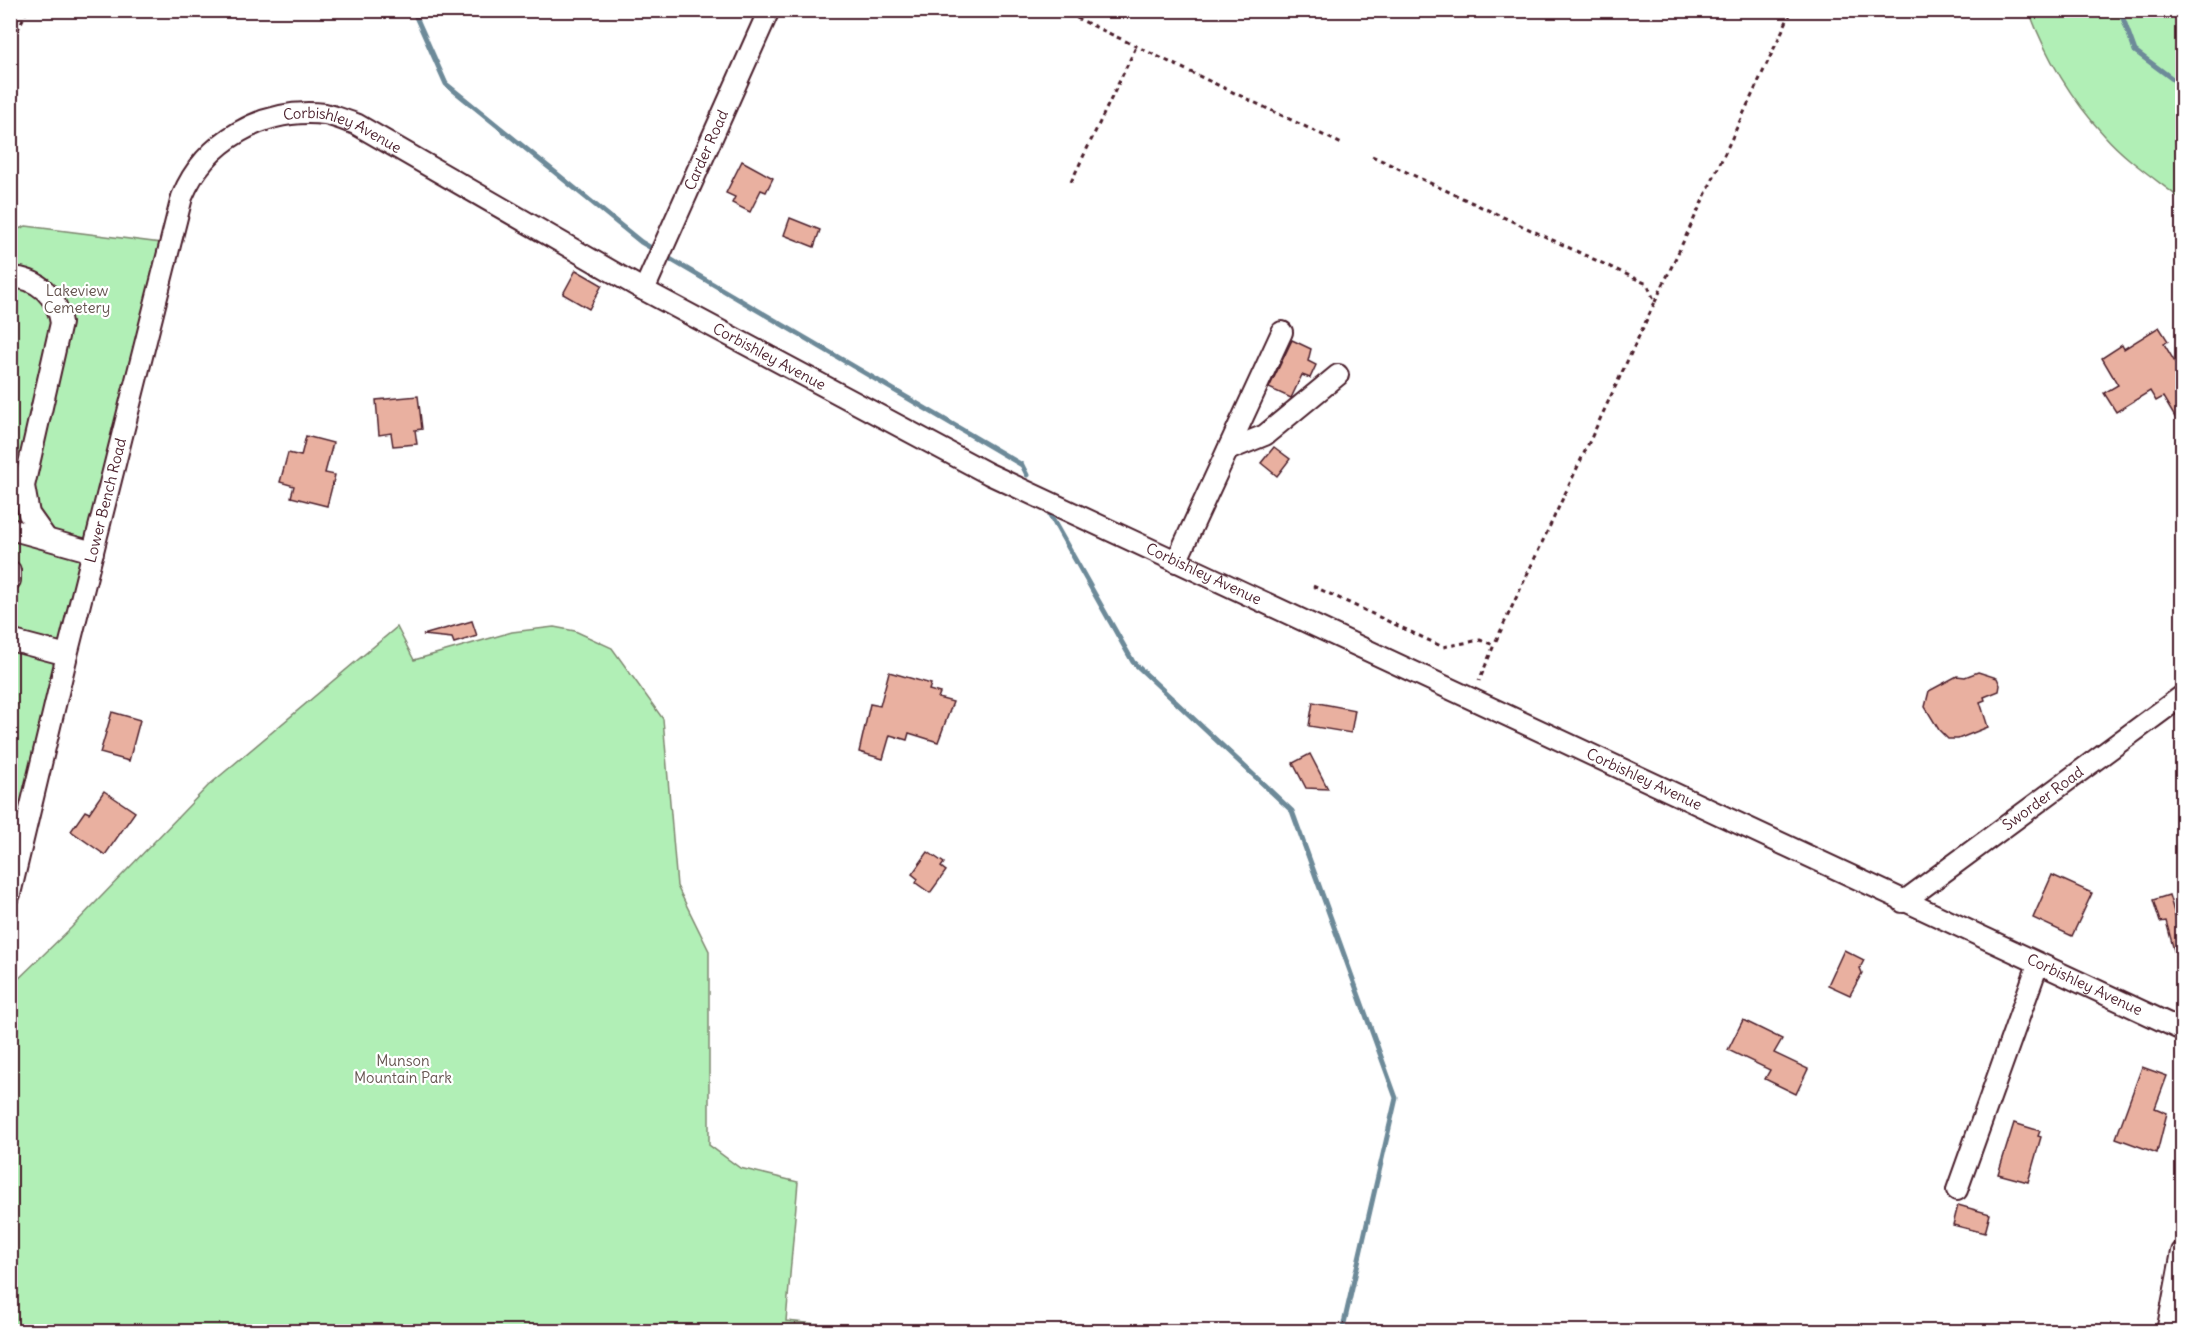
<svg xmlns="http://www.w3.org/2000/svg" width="2193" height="1342" viewBox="0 0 2193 1342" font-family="Delius,sans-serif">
<rect width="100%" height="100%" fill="#fff"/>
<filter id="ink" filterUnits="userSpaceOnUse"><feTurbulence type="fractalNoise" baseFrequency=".0167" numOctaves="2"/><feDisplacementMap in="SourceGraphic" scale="12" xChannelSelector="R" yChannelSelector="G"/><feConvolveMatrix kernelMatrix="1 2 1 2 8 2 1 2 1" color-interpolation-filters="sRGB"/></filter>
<g filter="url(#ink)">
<!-- green -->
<g fill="#b1efb6" stroke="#7e8770" stroke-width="1.5">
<path d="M2029 11H2182V200C2157 180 2126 160 2105 136 2071 99 2046 57 2029 11Z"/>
<path d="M26 226 161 243 11 844V232Z"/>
<path d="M397 627 414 660 512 632 554 627 575 631 612 648 663 719 677 886 709 951V1145L740 1168 798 1182 786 1321 889 1331H11V986L71 928 208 786Z"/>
</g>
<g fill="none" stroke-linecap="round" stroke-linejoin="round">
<!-- stream -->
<g stroke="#6d8a99" stroke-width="5">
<path d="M413 10 446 84 641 242 1022 465 1027 475"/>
<path d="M2120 10 2135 51 2182 86"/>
<path d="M1050 515 1133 662 1292 811 1396 1098 1342 1332"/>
</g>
</g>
<!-- building -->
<g fill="#e9b0a0" stroke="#4a1f2b" stroke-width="1.5">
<path d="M742 161 773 178 766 192 761 190 750 212 732 203 735 197 726 193Z"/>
<path d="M790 218 820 230 814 247 784 235Z"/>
<path d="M576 270 602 285 589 309 563 294Z"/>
<path d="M2159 327 2168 341 2164 344 2182 374V429L2163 397 2156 401 2150 391 2116 412 2104 393 2118 385 2102 358 2122 345 2124 349Z"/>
<path d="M1292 340 1311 349 1308 361 1316 365 1310 378 1302 375 1291 398 1269 388Z"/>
<path d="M418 396 422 429 415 430 417 444 393 446 391 433 379 435 376 400Z"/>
<path d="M306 436 333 443 325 473 335 475 327 506 291 497 294 486 280 482 288 453 301 456Z"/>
<path d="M1274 447 1290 459 1277 476 1261 463Z"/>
<path d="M472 621 477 636 454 643 452 638 423 635Z"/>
<path d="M889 672 931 684 929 690 940 693 938 698 953 702 938 742 909 733 907 740 890 735 883 759 859 752 870 704 880 706Z"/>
<path d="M1978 672 1997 678 2000 685 1999 691 1984 697 1985 700 1980 702 1988 727 1958 739H1948L1939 730 1925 707 1929 691 1957 676 1965 677Z"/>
<path d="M1313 702 1355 710 1351 733 1309 726Z"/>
<path d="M112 712 140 720 129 761 100 753Z"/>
<path d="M1310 754 1328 789 1306 788 1293 763Z"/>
<path d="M104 791 135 812 105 855 71 831 85 811 89 813Z"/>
<path d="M928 852 944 863 941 867 946 871 930 893 916 883 918 879 912 874Z"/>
<path d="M2052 875 2092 893 2072 936 2033 918Z"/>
<path d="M2169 895 2175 915 2182 913V964L2178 965 2166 921 2160 922 2153 900Z"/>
<path d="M1844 950 1864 960 1860 968 1862 973 1850 995 1828 985Z"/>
<path d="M1743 1020 1782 1039 1774 1053 1808 1069 1796 1094 1765 1079 1770 1070 1728 1050Z"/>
<path d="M2142 1067 2167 1076 2155 1108 2167 1113 2157 1153 2116 1138Z"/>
<path d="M2014 1123 2040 1131 2038 1136 2041 1137 2028 1182 1998 1174Z"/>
<path d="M1958 1205 1990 1214 1985 1233 1953 1225Z"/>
</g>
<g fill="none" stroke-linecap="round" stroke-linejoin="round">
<!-- minor casing -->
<g stroke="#4a1f2b" stroke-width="24">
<g id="minor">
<path d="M10 277C38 278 57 296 61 323L24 486 29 514 46 538"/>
<path id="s1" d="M644 290 769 10"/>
<path d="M1228 450 1265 435 1338 375"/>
<path d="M10 529 93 552"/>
<path d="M1176 562 1282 332"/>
<path d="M10 571V580"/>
<path d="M10 640 67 655"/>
<path id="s2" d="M10 894 67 655 182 197C205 141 264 107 325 114 335 116 346 121 356 124L644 290 989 474 2182 1030"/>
<path id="s3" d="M1903 902 2182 696"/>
<path d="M1957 1190 2038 964"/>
<path d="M2167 1332 2182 1252"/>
</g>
</g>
<!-- path -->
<g stroke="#4a1f2b" stroke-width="3" stroke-dasharray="4.5 4.5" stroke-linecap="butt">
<path d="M1060 10 1344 145"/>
<path d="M10 47 27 10"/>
<path d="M1372 156 1647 284 1655 302 1494 645"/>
<path d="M1071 182 1136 47"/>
<path d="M1655 302 1792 10"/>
<path d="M1313 586 1443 647 1480 640 1494 645 1479 681"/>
</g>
<!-- minor -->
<use href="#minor" stroke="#fff" stroke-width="20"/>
</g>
</g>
<g text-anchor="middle" stroke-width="4.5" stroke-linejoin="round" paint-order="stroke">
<!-- street labels -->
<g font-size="15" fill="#4a1f2b" stroke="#fff">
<text dy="5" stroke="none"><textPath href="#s2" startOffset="916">Corbishley Avenue</textPath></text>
<text dy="5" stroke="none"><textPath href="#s1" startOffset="153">Carder Road</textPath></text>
<text dy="5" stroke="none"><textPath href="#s2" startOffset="1402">Corbishley Avenue</textPath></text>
<text dy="5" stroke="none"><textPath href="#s2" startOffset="405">Lower Bench Road</textPath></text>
<text dy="5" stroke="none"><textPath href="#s2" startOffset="1888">Corbishley Avenue</textPath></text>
<text dy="5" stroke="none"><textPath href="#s2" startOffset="2374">Corbishley Avenue</textPath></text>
<text dy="5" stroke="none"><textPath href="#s3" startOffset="174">Sworder Road</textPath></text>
<text dy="5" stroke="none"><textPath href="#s2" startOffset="2860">Corbishley Avenue</textPath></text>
</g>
<!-- park labels -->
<g font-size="15" fill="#64534e" stroke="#fff">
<text x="77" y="296">Lakeview<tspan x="77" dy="17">Cemetery</tspan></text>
<text x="403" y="1066">Munson<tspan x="403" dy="17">Mountain Park</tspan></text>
</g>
</g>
<!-- margin -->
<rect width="2193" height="1342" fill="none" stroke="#fff" stroke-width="36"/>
<rect x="18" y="18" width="2157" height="1306" fill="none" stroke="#4a1f2b" stroke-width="2" filter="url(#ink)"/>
</svg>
